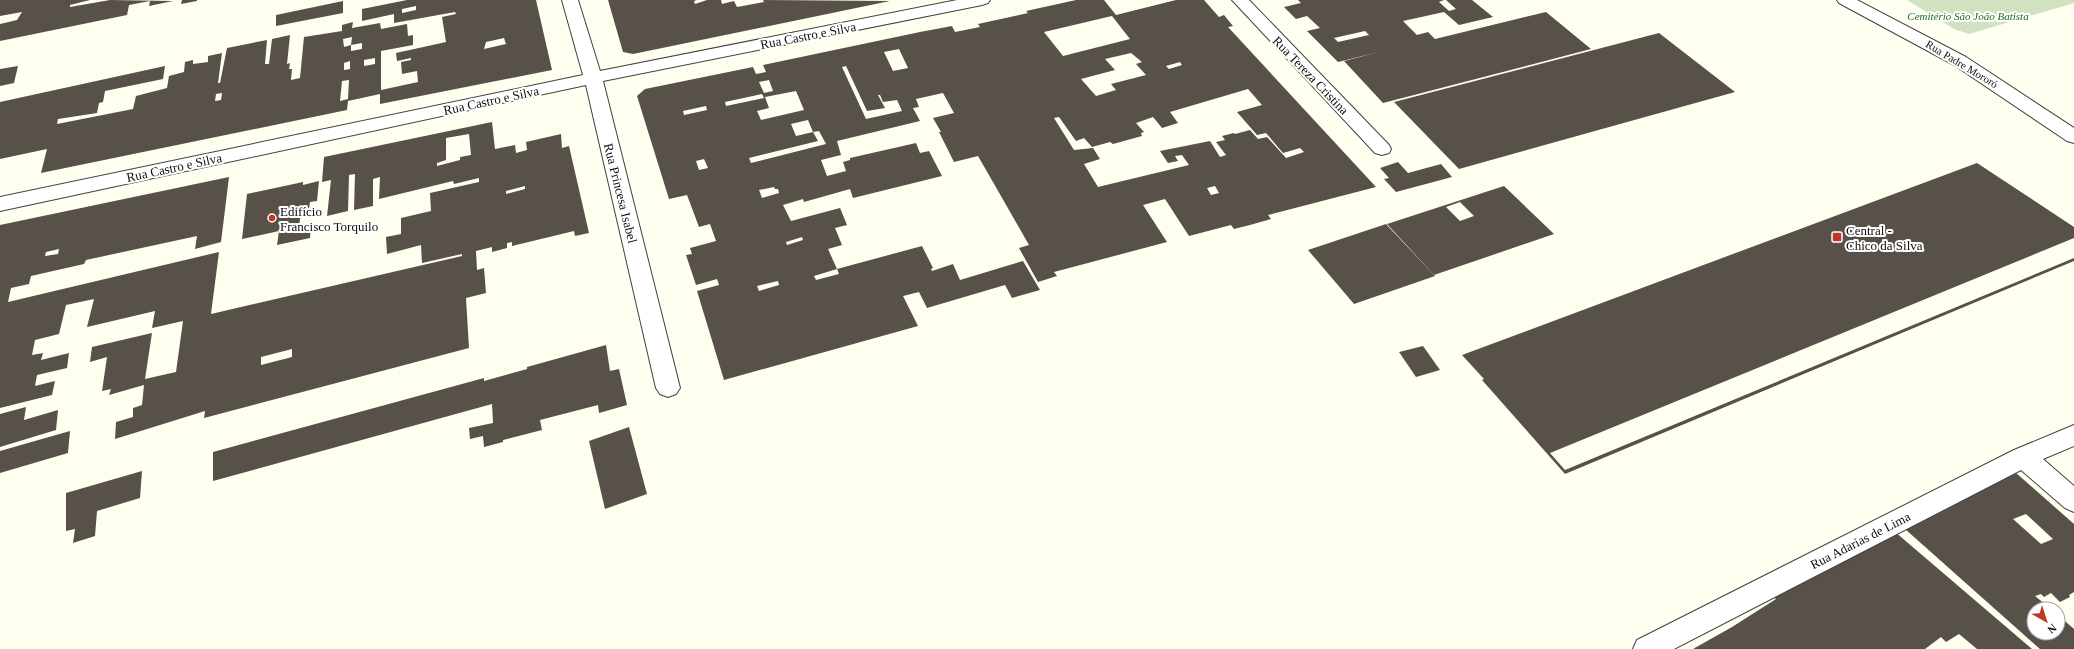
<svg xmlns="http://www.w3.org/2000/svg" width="2074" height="649" viewBox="0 0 2074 649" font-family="Georgia,serif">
<rect width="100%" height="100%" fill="#ffffef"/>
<!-- cemetery -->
<path fill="#d1e2c0" d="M1907 0H2074V3L1969 34 1954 29Z"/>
<!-- building -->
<g fill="#57514a" fill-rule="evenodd">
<path d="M0 0H90L70 5V7L110 0 173 1 149 6 150 1 129 5 127 15 0 41V24L17 20 22 12 0 16Z"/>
<path d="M182 0H197V1L181 4Z"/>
<path d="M407 0H536L552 70 380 104V94L348 101 347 110 41 173 47 149 0 159V102L165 66 163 79 105 91 103 102 99 103 97 113 58 119 57 124 133 109 136 96 167 88 169 76 184 72 185 62 193 60V64L208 62V56L222 53 218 83H220L227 48 267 40 265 64H269L272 39 290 35 287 64 290 63 289 69H292L291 80 300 78 304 37 342 31V25L353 22 352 28 380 23 381 29 407 24 408 36 413 35V45L381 51V90L418 82 417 71 402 74 401 62 411 60V58L397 61 396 53 446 42 442 17 456 14 455 12 394 23V14L362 21V9ZM416 6V10L402 13V9ZM352 37 351 45 344 47 343 39ZM504 38 506 44 484 49 486 42ZM362 43V49L351 51V45ZM375 58V64L364 66V60ZM350 61V69L344 70V63ZM349 80 348 99 340 101 342 81ZM222 93 221 100 215 101 216 94Z"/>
<path d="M608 0H697L694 1 695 4 707 0H721L722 4 734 1 737 7 764 2 763 0 890 1 633 54 623 52Z"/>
<path d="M1076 0H1104L1116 15 1176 0H1204L1219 17 1224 15 1233 26 1228 27 1376 187 1268 215 1271 219 1250 225 1234 229 1231 225 1189 236 1165 199 1143 205 1167 242 1054 272 1057 276 1038 282 1019 248 1029 245 978 156 954 162 939 132H941L933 118 954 113 943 93 916 99 919 107 913 108 920 121 837 141 841 155 821 160 827 176 846 171 843 162 850 160V158L916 143 920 153 929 151 942 176 853 198 850 189 804 202 803 199 783 205 791 221 840 208 847 225 835 228 842 245 828 249 837 269 922 246 933 268 931 269 932 271 953 264 960 280 1023 261 1040 290 1012 298 1005 285 927 308 919 292 903 296 918 326 724 380 697 291 719 285 717 279 696 285 686 255 692 254 690 248 716 241 710 224 699 227 687 195 669 199 637 96 645 89 753 67 756 74 766 72 763 65 920 32 952 26 955 32 980 27 978 24 1028 13 1026 11ZM1112 16 1130 39 1063 56 1044 32ZM899 49 908 68 893 71 884 52ZM1131 53 1142 62 1136 64 1146 75 1111 84 1116 90 1096 96 1081 79 1115 70 1105 59ZM1180 62 1182 65 1169 69 1166 66ZM846 66 867 111 885 108 878 95H880L883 102 897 100 902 111 866 119 842 67ZM769 80 773 91 764 93 759 82ZM1248 89 1262 105 1237 112 1257 135 1266 133 1283 153 1300 148 1304 152 1286 158 1267 137 1258 139 1250 130 1235 134 1234 133 1222 136 1225 140 1216 142 1226 155 1220 157 1210 141 1160 151 1168 163 1178 161 1175 156 1182 155 1189 165 1098 187 1084 164 1100 159 1093 148 1074 150 1054 118 1059 117 1076 141 1084 138 1092 147 1110 142 1113 144 1142 136 1141 133 1144 132 1136 123 1153 117 1162 128 1178 123 1170 112ZM796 91 804 110 761 120 757 111 769 108 765 97ZM762 94 764 98 726 106 725 102ZM706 106 707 110 684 115 683 111ZM808 120 813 132 819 131 826 144 751 163 749 158 818 141 813 132 796 136 791 124ZM704 159 708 168 699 170 696 161ZM1215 186 1219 193 1211 195 1207 188ZM774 187 775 189H778L779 193 762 198 759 190ZM802 237 803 240 787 245 786 242ZM837 269 839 274 816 280 814 276ZM778 281 779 285 759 291 757 286Z"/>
<path d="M1298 0H1444L1439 2 1449 11 1456 9 1446 0H1472L1493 17 1459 25 1444 12 1403 21 1417 35 1428 32 1435 39 1546 12 1591 49 1383 103 1344 61 1383 51 1338 62 1307 31 1320 28 1307 16 1296 19 1284 7 1301 3ZM1365 31 1369 35 1338 42 1334 38Z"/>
<path d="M343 1V13L276 26V15Z"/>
<path d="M1659 33 1735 92 1459 169 1394 102Z"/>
<path d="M18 66 14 83 0 86V69Z"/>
<path d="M492 122 495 149 515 145 516 153 527 150 526 142 561 134 562 148 569 146 589 233 575 236 574 231 512 246V242L507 243V248L492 252V247L476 251 477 270 484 268 486 293 466 298 469 348 204 418 205 411 115 439 116 422 133 417V408L142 405 144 385 109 395 111 389 102 391 107 357 90 362 92 347 152 333 145 379 176 372 183 321 152 328 155 311 87 327 94 299 66 305 59 334 35 340 32 355 43 353 41 360 69 353 67 368 37 375 35 386 55 381 52 395 0 408V225L229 177 221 242 195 249 197 236 86 260 84 264 31 276 29 284 11 288 8 302 219 252 211 314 462 256V254L422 263 421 245 387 254 386 237 401 234V218L431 211 430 193 479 182V178L454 184 453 181 379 199 380 177 373 179V206L354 210 355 174 349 175 348 211 327 216 331 180 322 182 324 157ZM469 134 471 155 460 157V160L437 166V163L446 160V138ZM525 186V189L506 194V191ZM59 249 58 254 45 256 46 252ZM292 349V357L261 365V357Z"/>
<path d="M1398 162 1408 173 1441 164 1452 177 1396 192 1384 179 1389 178 1380 168Z"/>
<path d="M1977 163 2074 227V238L1550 453 1565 470 2074 258V261L1565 474 1482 380 1484 379 1462 355Z"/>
<path d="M319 181 317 201 310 202 309 209 301 211 299 227 311 224 310 238 277 245 279 231 242 239 247 194 303 182V185Z"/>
<path d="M1504 186 1554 234 1434 275 1387 224ZM1460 202 1474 216 1460 221 1446 207Z"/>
<path d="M1386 224 1435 276 1354 304 1308 250Z"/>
<path d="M606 345 610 371 619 369 627 405 599 413 598 405 540 420 542 430 503 440V442L484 447 483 436 470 439 469 428 493 423 492 404 213 481V452L484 378V381L527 369V367Z"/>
<path d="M1423 346 1440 370 1416 377 1399 352Z"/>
<path d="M26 407 24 420 58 410 56 430 0 447V414Z"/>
<path d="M629 427 647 494 605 509 589 441Z"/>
<path d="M70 431 68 453 0 473V451Z"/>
<path d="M142 471 140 498 97 511 95 536 73 543 75 529 66 531V493Z"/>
<path d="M2015 472 2074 524V592L2069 595 2070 597 2060 602 2051 593 2044 597 2041 594 2035 596 2051 609H2034V633H2058V615L2074 629V649H2040L1905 529ZM2026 514 2053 539 2041 544 2013 519Z"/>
<path d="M1894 531 2032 649H1977L1959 634 1946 642 1941 637 1925 649H1693L1732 627 1776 599 1770 593Z"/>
</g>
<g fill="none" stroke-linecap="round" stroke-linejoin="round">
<!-- minor casing -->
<g stroke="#414141" stroke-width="2">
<g id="minor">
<path d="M562 0H578L600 71 957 0H990L988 3 982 5 603 81 680 388 676 394 668 397 660 394 656 388 586 85 0 211V197L583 75Z"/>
<path d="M1232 0H1249L1389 145 1391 149 1389 153 1382 155 1375 153Z"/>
<path d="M1837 0H1857L1966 57 2074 128V143L2067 141 1954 65 1839 3Z"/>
<path d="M2074 425V446L2043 459 2074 486V512L2065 508 2021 470 1674 649H1633L1637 640 2014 450Z"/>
</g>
</g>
<!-- minor -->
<use href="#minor" fill="#fff" fill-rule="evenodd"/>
</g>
<!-- markers -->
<g fill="#c23623" stroke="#fff" stroke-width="1.5">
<circle cx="272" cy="218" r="4"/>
<rect x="1832" y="232" width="10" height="10" rx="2"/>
</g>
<g text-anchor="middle" stroke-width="4" stroke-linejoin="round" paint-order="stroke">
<!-- far-park labels -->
<g font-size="11" font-style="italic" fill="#20681d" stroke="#fff">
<text x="1968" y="20">Cemitério São João Batista</text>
</g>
<!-- far-street labels -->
<g font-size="11" fill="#0e0e0e" stroke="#fff">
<text transform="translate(1962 64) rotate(31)" y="4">Rua Padre Mororó</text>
</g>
<!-- street labels -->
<g font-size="13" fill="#0e0e0e" stroke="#fff">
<text transform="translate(808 35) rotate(-11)" y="5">Rua Castro e Silva</text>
<text transform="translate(1311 75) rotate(46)" y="5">Rua Tereza Cristina</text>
<text transform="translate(491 100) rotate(-12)" y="5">Rua Castro e Silva</text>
<text transform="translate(174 167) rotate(-12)" y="5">Rua Castro e Silva</text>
<text transform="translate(621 193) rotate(76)" y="5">Rua Princesa Isabel</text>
<text transform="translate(1860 540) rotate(-27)" y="5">Rua Adarias de Lima</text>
</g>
<!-- poi labels -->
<g font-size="13" fill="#0e0e0e" stroke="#fff" text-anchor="start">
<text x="280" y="216">Edifício<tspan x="280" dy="15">Francisco Torquilo</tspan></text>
<text x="1846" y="235">Central -<tspan x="1846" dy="15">Chico da Silva</tspan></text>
</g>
</g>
<!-- north arrow -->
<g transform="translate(2046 621) rotate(141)"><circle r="19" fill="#ffffff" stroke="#9f9f9f"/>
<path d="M0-3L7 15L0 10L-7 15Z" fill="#c23623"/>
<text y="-6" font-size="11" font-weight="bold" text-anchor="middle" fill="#0e0e0e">N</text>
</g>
</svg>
